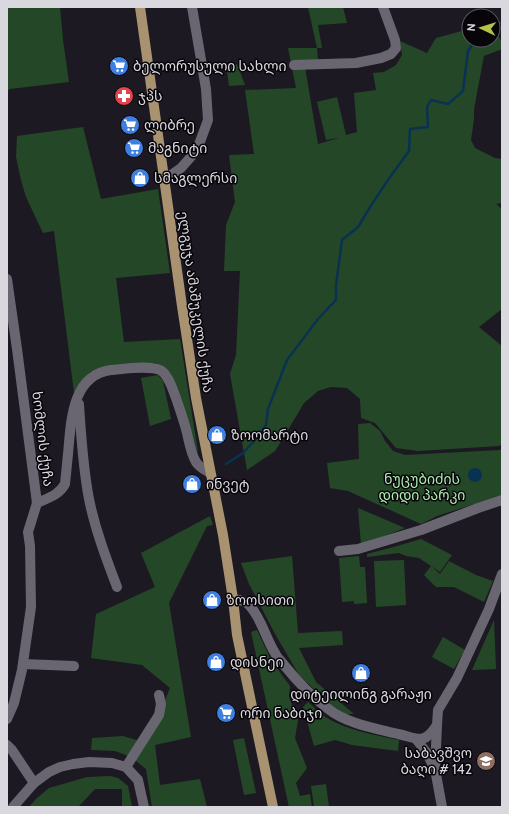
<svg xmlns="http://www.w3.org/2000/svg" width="509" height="814" viewBox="0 0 509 814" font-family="Cabin,'Noto Sans Georgian',sans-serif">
<rect width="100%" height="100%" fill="#1d1923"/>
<!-- green -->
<g fill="#244827">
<path d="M7 7H60L63 40 69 82 10 89 7 91Z"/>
<path d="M308 7H343L347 23 318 25 322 48H317L318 60 304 61 318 144 339 138 326 140 317 102 337 97 346 135 357 132 354 93 376 90 373 73 384 72 396 65 402 55 400 41 427 53 436 38 469 29V40H493V28L502 42V49L484 56 474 109V119L471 140 475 148 495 158 502 159V203L496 204 502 209V309L479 327 502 346V444L499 446 418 451 396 448 375 423 361 418 360 399 347 388 331 387 318 391 304 403 285 435 275 451 247 470 230 374 236 355 240 271H224L226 225 235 202 229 155 254 154 245 90 296 88 288 48H317Z"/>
<path d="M237 64 245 85 229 86 226 65Z"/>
<path d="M83 127 101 199 158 189 170 273 116 278 124 342 180 339 198 452 194 447 166 368 156 363 107 367 90 372 74 393 54 231 43 233 26 197 21 180 16 157 17 136Z"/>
<path d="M158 375 163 381 171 419 150 426 141 378Z"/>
<path d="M370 423 380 431 385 441 393 451 405 455 500 450 502 448V495L437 516 421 524 348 491 330 488 327 463 359 459 358 424Z"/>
<path d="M358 508 405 528 361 545Z"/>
<path d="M210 516 213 525 207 526 169 603 191 737 155 745 160 785 200 779 207 807H152L146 769 131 757 115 751 91 750 92 738 123 736 143 742 159 715 170 688 142 665 91 658 96 614 155 587 141 553Z"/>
<path d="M421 539 452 555 440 572 419 558 406 556 399 553 367 557V554L397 546Z"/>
<path d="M292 556 298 633 342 631 343 645 299 648 316 682 354 714H346L331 705 299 675 274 632 249 584 241 563Z"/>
<path d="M359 556 360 567H365L367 603 354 604V601L342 602 339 558Z"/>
<path d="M404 560 406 605 376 607 374 561Z"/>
<path d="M449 561 476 575 493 581 484 602 454 587H436L424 575 431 566 440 574Z"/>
<path d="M494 620 496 669 472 670Z"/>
<path d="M257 630 271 660 290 686 289 697 298 720 295 738 307 768 296 783 300 796 310 794 312 807H289L251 632Z"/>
<path d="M443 637 465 650 454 669 432 657Z"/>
<path d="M308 702C314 707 320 714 327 718 349 731 375 735 399 740L398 751 352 745 335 740 314 746 303 707Z"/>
<path d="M244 738 256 793 244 795 233 740Z"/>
<path d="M110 776 118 778 128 786 132 807H122V789H95L78 807H29L37 798 49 788 87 777Z"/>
<path d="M326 784 329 807H314L311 786Z"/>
</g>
<!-- water -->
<circle fill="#093252" cx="475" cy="475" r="7"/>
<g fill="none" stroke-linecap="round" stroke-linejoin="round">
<!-- stream -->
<g stroke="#093252" stroke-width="2.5">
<path d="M493 30 496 29 499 23 502 22"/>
<path d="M226 464 243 453 255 440 266 425 268 409 287 360 318 319 336 300V285L342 240 358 227 372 204 390 177 409 151 410 129 428 127 427 107 431 100 448 104 463 91 468 51 475 40"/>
</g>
<!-- minor -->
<g stroke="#696571" stroke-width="10">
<path d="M294 65 356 63 381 58 391 54 396 48 395 40 383 7"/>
<path d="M164 180 181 168 197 150 208 120 206 89 192 7"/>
<path d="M7 279 17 349 37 503 28 532 30 546 31 607 22 670 14 703 7 719"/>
<path d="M79 404C81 436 83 468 89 499 95 529 106 558 117 587"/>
<path d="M37 503C48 498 59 495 65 484 66 474 67 464 68 454 71 423 71 375 111 370 124 369 148 365 160 370 162 371 165 374 166 376 171 382 173 391 176 398 180 410 184 421 187 433 189 442 191 454 196 462 199 467 205 470 210 473"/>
<path d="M339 551 358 549 421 530 478 508 502 500"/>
<path d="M233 599C239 600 245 600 249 605 261 617 266 639 275 653 277 658 281 661 284 665 297 681 311 696 327 708 347 724 374 728 398 734 417 738 424 746 437 725"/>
<path d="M23 664 74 666"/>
<path d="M416 739 427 753 434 768"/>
<path d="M7 745 12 750 34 783"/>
<path d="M126 767 159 715 161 704 159 695"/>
<path d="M13 807 34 783 49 772 60 767 73 764 89 762 112 763 126 767 138 780 144 807"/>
<path d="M442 807 435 769 437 725 438 710 457 678 489 609 502 574"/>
</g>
<!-- major -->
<path stroke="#a99270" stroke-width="10" d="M140 7 182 306 196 398 223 535 233 599 237 635 273 807"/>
</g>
<!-- icons -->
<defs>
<g id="supermarket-disc" transform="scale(1)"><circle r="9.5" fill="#3f7fe0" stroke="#070509"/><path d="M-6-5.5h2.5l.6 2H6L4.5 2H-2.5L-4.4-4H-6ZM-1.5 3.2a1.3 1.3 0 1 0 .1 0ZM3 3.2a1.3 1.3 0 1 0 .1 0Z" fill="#fff"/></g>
<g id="pharmacy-disc" transform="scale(1)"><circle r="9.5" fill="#e0444e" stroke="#070509"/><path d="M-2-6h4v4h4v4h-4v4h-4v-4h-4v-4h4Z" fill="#fff"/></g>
<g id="shop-disc" transform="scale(1)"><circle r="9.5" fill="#3f7fe0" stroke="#070509"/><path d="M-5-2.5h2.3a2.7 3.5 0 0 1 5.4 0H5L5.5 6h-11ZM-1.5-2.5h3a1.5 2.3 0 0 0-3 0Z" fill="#fff"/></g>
<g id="school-disc" transform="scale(1)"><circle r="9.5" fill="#8d6e63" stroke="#070509"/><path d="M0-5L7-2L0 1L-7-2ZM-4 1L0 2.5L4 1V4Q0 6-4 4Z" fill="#fff"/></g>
</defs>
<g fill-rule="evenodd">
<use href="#supermarket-disc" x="119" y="66"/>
<use href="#pharmacy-disc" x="124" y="96"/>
<use href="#supermarket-disc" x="130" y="125"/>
<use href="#supermarket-disc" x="134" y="148"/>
<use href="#shop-disc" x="140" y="178"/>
<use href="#shop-disc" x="217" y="435"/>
<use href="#shop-disc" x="192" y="484"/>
<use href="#shop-disc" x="212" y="600"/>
<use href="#shop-disc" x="216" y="662"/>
<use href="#shop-disc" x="361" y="673"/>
<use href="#supermarket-disc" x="226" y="713"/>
<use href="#school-disc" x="486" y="761"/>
</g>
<g text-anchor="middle" stroke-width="3" stroke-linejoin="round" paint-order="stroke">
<!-- poi labels -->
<g font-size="14" fill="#dad8df" stroke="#070509" text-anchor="start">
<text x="133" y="71">ბელორუსული სახლი</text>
<text x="138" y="101">ჯპს</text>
<text x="144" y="130">ლიბრე</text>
<text x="148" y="153">მაგნიტი</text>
<text x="154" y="183">სმაგლერსი</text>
<text x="231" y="440">ზოომარტი</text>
<text x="206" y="489">ინვეტ</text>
<text x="226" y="605">ზოოსითი</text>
<text x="230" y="667">დისნეი</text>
<text x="361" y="699" text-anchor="middle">დიტეილინგ გარაჟი</text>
<text x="240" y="718">ორი ნაბიჯი</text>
<text x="472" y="758" text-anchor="end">საბავშვო<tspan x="472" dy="16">ბაღი # 142</tspan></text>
</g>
<!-- street labels -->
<g font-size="14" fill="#dad8df" stroke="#070509">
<text transform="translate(196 302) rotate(82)" y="5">ელგუჯა ამაშუკელის ქუჩა</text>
<text transform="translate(43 439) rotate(83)" y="5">ხომლის ქუჩა</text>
</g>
<!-- park labels -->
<g font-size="14" fill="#adecb1" stroke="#070509">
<text x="422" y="484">ნუცუბიძის<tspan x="422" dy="16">დიდი პარკი</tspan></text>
</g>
</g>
<!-- border -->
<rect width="509" height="814" fill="none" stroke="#dad8df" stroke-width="16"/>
<!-- north arrow -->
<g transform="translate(481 28) rotate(274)"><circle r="19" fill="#070509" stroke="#5b595f"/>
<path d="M0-3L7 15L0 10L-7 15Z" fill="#b4c24a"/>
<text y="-6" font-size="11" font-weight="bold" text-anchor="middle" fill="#dad8df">N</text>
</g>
</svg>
